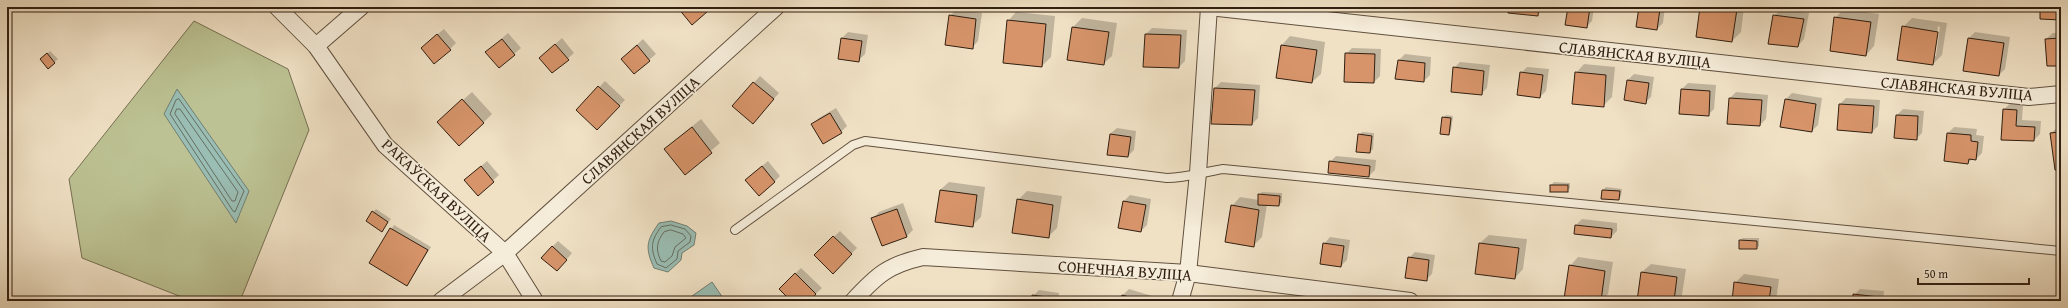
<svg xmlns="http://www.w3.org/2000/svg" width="2068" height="308" viewBox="0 0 2068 308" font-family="'Gentium Book Plus',serif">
<rect width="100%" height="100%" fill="#f0e1c5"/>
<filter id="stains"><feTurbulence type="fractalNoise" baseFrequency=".005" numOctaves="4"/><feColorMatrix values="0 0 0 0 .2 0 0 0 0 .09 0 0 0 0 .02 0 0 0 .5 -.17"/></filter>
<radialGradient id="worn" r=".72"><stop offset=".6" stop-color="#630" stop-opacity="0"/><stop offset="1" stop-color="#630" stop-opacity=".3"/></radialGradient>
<!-- green -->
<path fill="#bcc293" stroke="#767052" d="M194 21 288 69 309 130 240 301H192L82 258 69 179Z"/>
<!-- water -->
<g fill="#9abeb4" stroke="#707e73">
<path d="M177 89 249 191 236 223 164 114Z"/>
<path d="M671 221 687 226 696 233 694 245 682 253 681 260 668 272 654 268C645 248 646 241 659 223Z"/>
<path d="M712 282 725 301H685Z"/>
</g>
<!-- shadow -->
<g fill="#0003" fill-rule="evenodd">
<path d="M681 7H710L692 23Z"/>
<path d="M1509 7H1544L1537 15Z"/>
<path d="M1569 7H1594L1592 21 1586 27Z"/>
<path d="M1640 7H1665L1663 23 1657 29 1637 26Z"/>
<path d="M1701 7H1744L1741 32 1732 41 1697 36Z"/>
<path d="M1844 9 1879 14 1874 46 1866 55 1835 18Z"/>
<path d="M956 10 982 13 978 41 972 48 950 16Z"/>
<path d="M1780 10 1809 13 1804 39 1798 46 1774 16Z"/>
<path d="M1016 12 1055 16 1051 57 1042 66 1008 21Z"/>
<path d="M1082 18 1117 23 1112 56 1103 64 1068 59 1073 27Z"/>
<path d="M1912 18 1947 23 1942 55 1933 64 1903 27ZM1938 26 1940 27 1936 56H1934Z"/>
<path d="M1152 28 1187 30 1185 61 1179 67 1146 34Z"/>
<path d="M444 29 456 43 450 49 428 42Z"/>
<path d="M848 32 868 35 865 54 859 60 842 38Z"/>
<path d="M1975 32 2010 37 2005 69 1999 75 1969 38Z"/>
<path d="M508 33 521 48 499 67 493 46Z"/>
<path d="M2053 33H2061V65L2046 39Z"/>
<path d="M1290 36 1325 42 1321 74 1312 82 1277 77 1282 45Z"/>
<path d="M562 38 574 53 553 72 540 58Z"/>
<path d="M643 39 656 54 634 73 622 59Z"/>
<path d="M1352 48 1381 49 1380 76 1374 82 1346 54Z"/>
<path d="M50 51 58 59 48 68 41 59Z"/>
<path d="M1405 54 1431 57 1430 75 1424 81 1396 78 1399 60Z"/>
<path d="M1460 62 1490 65 1487 88 1481 94 1454 68Z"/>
<path d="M1584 64 1615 67 1612 97 1603 106 1576 73Z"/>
<path d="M1527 67 1549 69 1546 91 1540 97 1521 73Z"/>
<path d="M1634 74 1654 77 1651 97 1645 103 1628 80Z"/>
<path d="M760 76 779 93 759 116 733 106Z"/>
<path d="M605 81 625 100 597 128 578 110Z"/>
<path d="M1221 82 1260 85 1258 118 1252 124 1215 88Z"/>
<path d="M1688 83 1716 85 1714 109 1708 115 1680 113 1682 89Z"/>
<path d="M472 92 492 114 483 123 447 114Z"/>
<path d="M1736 92 1768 95 1766 119 1760 125 1730 98Z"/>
<path d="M1792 93 1822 98 1818 125 1812 131 1786 99Z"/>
<path d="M1846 98 1880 100 1878 126 1872 132 1840 104Z"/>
<path d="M2010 103 2023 104 2022 120 2041 121 2040 134 2034 140 2002 139 2004 110Z"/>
<path d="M836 108 847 126 841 132 813 124 819 118Z"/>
<path d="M1903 109 1924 111 1922 133 1916 139 1897 115Z"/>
<path d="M1446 115 1453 116 1451 131 1449 134 1443 118Z"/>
<path d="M701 119 720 143 685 173 665 149Z"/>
<path d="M1954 127 1977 129 1976 135 1984 136 1982 153 1976 159H1972L1968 163 1948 133Z"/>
<path d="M2058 127H2061V169L2051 133Z"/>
<path d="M1117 128 1136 131 1134 150 1128 156 1110 134Z"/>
<path d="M1362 132 1374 133 1373 149 1370 152 1359 135Z"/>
<path d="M1336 156 1376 160 1375 170 1369 176 1330 162Z"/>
<path d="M487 161 499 175 478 194 465 180Z"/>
<path d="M768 161 780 176 774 182 752 174Z"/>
<path d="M949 182 985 187 981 217 972 226 940 190Z"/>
<path d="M1554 182 1570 183V188L1567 191 1551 185Z"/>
<path d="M1606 187 1622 189 1621 196 1619 199 1603 190Z"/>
<path d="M1027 191 1062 196 1057 228 1048 237 1018 200Z"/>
<path d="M1262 192 1282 193V202L1279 205 1267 204 1262 237 1254 245 1232 206 1240 197 1259 200V195Z"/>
<path d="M1130 195 1151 199 1147 225 1141 231 1119 227 1124 201Z"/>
<path d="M903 203 913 230 907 236 883 245 873 218 879 212Z"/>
<path d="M376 209 391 219 384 228 373 212Z"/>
<path d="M1582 219 1617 223V231L1611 237 1576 225Z"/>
<path d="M394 225 431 247 407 285 370 263Z"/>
<path d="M840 231 857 248 833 272 815 255Z"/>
<path d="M1489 235 1527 239 1523 269 1515 278 1480 243Z"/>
<path d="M1330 237 1350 240 1347 260 1341 266 1324 244Z"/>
<path d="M1743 238H1759V246L1756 248 1740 240Z"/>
<path d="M558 241 572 253 563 264 552 247Z"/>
<path d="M1415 252 1435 255 1432 274 1426 280 1409 258Z"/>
<path d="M1578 257 1613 262 1608 294 1602 301 1565 298 1570 266Z"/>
<path d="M1651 264 1686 269 1681 301H1638L1642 272Z"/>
<path d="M801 268 822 288 808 301H793L780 289Z"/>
<path d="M1744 274 1779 279 1776 301H1733L1735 283Z"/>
<path d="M1129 289 1152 296 1150 301H1121L1123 295Z"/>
<path d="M1860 289 1884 291 1883 301H1854V295Z"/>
<path d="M1039 290 1059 293 1058 301H1033V296Z"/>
</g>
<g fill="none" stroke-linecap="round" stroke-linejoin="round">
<!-- shore -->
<g stroke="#656e62" stroke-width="1">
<path d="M179 99 244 191 235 212 233 211 170 114 176 100Z"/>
<path d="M177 109H180L238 192 235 201H232L175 114Z"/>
<path d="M671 225 685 229 691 236 690 242 678 251 677 259 666 268 657 264C650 248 651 240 661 227Z"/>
<path d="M671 230 683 234 686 238 675 247 672 256 665 262 661 261C655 249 657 241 664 232Z"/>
</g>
</g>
<!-- building -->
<g fill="#d7946a" stroke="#301f11">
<path d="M680 7H705L708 11 692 25 678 8Z"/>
<path d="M1445 7H1470L1469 10Z"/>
<path d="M1508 7H1539L1538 16 1508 13Z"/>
<path d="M1568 7H1590L1587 28 1565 25Z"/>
<path d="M1639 7 1660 9 1657 30 1636 27Z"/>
<path d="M1700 7 1737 9 1732 42 1696 37Z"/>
<path d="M2040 7H2061V20L2040 19Z"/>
<path d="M949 15 976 19 973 49 945 45Z"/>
<path d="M1773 15 1804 19 1798 47 1768 44Z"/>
<path d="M1834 17 1871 22 1866 56 1830 51Z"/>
<path d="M1007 20 1046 24 1042 67 1003 63Z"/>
<path d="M1902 26 1938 32 1933 65 1897 60Z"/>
<path d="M1072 27 1109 32 1104 65 1067 60Z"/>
<path d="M437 34 451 50 434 64 421 48Z"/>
<path d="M1145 34 1181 35 1179 68 1143 67Z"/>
<path d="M841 38 862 41 859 62 838 59Z"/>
<path d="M1968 38 2004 43 1999 76 1963 71Z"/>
<path d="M2061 38V66H2047L2045 39Z"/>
<path d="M502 39 515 55 499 68 485 52Z"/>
<path d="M555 44 569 60 552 73 539 58Z"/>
<path d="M637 45 650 61 634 74 621 59Z"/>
<path d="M1281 45 1317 50 1312 83 1276 78Z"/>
<path d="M47 53 55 63 48 69 40 59Z"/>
<path d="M1345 53 1375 54 1374 83 1344 82Z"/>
<path d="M1398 60 1425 63 1424 82 1395 79Z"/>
<path d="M1453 67 1484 71 1482 95 1451 92Z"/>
<path d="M1520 72 1543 75 1540 98 1517 95Z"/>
<path d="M1575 72 1606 75 1604 107 1572 104Z"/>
<path d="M1627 80 1649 83 1646 104 1624 100Z"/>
<path d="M753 82 774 99 753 124 732 106Z"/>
<path d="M598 86 620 106 597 130 576 110Z"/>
<path d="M1214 88 1255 90 1252 125 1211 124Z"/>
<path d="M1681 89 1710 91 1709 116 1679 114Z"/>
<path d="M1729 98 1762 100 1760 126 1727 124Z"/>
<path d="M462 99 484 123 459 146 437 122Z"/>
<path d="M1785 99 1816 104 1812 132 1780 127Z"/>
<path d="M1839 104 1874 106 1872 133 1837 130Z"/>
<path d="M2003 109 2017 110 2016 126 2035 127 2034 141 2001 140Z"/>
<path d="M830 113 842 133 823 144 811 124Z"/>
<path d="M1896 115 1918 116 1917 140 1894 138Z"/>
<path d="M1442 117 1451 118 1449 135 1440 134Z"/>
<path d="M692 127 712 153 685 175 664 149Z"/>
<path d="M2061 132V170H2055L2050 133Z"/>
<path d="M1947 133 1971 135V141L1978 142 1976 160 1969 159 1968 164 1944 161Z"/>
<path d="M1110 134 1131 137 1128 157 1107 155Z"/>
<path d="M1358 134 1372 136 1370 153 1356 152Z"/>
<path d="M1329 161 1370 166 1369 177 1328 173Z"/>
<path d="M481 166 494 182 478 196 464 180Z"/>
<path d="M762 166 775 182 759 196 745 180Z"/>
<rect x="1550" y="185" width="18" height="7"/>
<path d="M940 190 977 195 973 227 935 222Z"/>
<path d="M1602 190 1620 191 1619 200 1601 199Z"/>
<path d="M1258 194 1280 196 1279 206 1258 205Z"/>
<path d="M1017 199 1053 205 1049 238 1012 233Z"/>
<path d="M1123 201 1146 205 1141 232 1118 228Z"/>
<path d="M1231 205 1259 210 1254 247 1225 242Z"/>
<path d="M897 209 907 237 882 246 871 218Z"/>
<path d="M372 211 388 222 382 232 366 221Z"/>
<path d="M1575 225 1612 229 1611 238 1574 234Z"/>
<path d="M390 228 428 250 407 286 369 263Z"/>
<path d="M833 236 852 254 833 274 814 255Z"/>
<path d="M1739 240 1757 241V249H1739Z"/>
<path d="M1323 243 1344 246 1341 267 1320 264Z"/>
<path d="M1479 243 1519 248 1515 279 1475 274Z"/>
<path d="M552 246 567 260 557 271 541 258Z"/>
<path d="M1408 257 1429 260 1427 281 1405 278Z"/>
<path d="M1569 265 1605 271 1601 301 1564 299Z"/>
<path d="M1641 272 1677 277 1674 301H1637Z"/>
<path d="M795 273 816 294 810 301H791L779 289Z"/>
<path d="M1734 282 1771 287 1769 301H1732Z"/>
<path d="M1853 294 1879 297 1878 301H1853Z"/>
<path d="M1032 295 1054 298 1053 301H1032Z"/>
<path d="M1122 295 1143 301H1120Z"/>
</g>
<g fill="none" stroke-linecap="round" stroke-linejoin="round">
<!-- service casing -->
<g stroke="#60503e" stroke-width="10">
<path id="service" d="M735 230 853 145 865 141 1167 178C1186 178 1204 172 1223 169L2061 251"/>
</g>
<!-- minor casing -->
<g stroke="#60503e" stroke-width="18">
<g id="minor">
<path d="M277 7 316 46 385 145 505 253 535 301"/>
<path d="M1209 7 2029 97 2061 94"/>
<path d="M316 46 361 7"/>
<path d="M441 301 505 253 776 7"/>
<path d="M853 301C877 275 888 265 923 257L1188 273 1410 301"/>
<path d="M1180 301 1188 273 1198 173 1209 7"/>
</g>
</g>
<!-- service -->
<use href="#service" stroke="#f5ecd9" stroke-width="8"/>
<!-- minor -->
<use href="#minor" stroke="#f5ecd9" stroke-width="16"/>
</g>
<g text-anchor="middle" stroke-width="3.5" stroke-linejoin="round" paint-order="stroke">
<!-- street labels -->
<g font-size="16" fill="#301f11" stroke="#f5ecd9">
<text transform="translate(1635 54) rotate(6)" y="6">СЛАВЯНСКАЯ ВУЛІЦА</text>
<text transform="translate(1957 88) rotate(5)" y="6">СЛАВЯНСКАЯ ВУЛІЦА</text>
<text transform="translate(640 130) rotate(-42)" y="6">СЛАВЯНСКАЯ ВУЛІЦА</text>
<text transform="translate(437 190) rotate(43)" y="6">РАКАЎСКАЯ ВУЛІЦА</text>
<text transform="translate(1125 270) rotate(4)" y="6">СОНЕЧНАЯ ВУЛІЦА</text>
</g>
</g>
<!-- margin -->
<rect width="2068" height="308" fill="none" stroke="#f0e1c5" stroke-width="24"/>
<rect x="8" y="8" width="2052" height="292" fill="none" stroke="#301f11" stroke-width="2"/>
<rect x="12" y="12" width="2044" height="284" fill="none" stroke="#301f11"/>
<!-- scale -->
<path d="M1918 278v6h111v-6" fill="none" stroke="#301f11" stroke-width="2"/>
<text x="1924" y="278" font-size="12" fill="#301f11" stroke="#f5ecd9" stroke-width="3" paint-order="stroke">50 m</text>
<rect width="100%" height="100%" filter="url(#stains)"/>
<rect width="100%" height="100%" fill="url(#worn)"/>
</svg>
